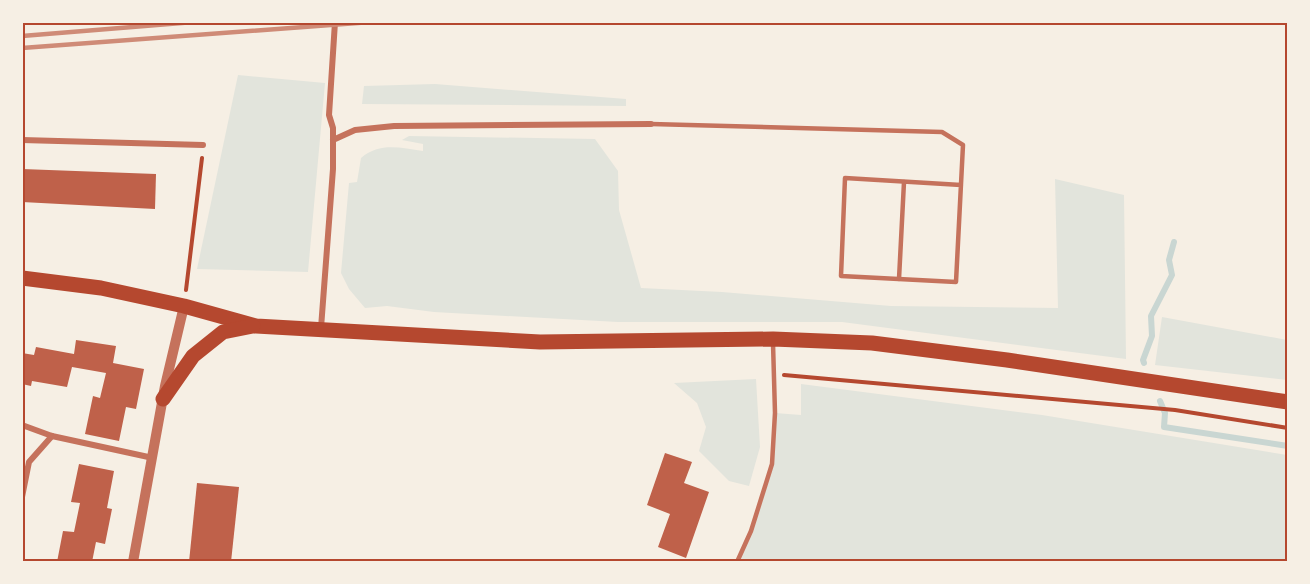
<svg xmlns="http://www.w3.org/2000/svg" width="1310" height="584" viewBox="0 0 1310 584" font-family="Montserrat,sans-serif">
<rect width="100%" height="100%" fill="#f6efe4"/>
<!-- green -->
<g fill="#e2e4dc">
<path d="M238 75 325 83 308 272 197 269Z"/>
<path d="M435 84 626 99V106L362 104 364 86Z"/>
<path d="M409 136 595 139 618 171 619 210 641 288 722 292 891 306 1058 308 1055 179 1124 195 1126 359 842 322H618L434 312 387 306 365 308 349 289 341 273 349 183 357 182 361 158C380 142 400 148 423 151V144L402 140Z"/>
<path d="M1162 317 1287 340V380L1155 365Z"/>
<path d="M756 379 760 447 749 486 729 481 699 451 706 427 697 403 674 383Z"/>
<path d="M801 384 1042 415 1287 455V561L737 562 751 531 772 464 775 413 801 415Z"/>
</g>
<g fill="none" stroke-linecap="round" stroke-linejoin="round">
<!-- stream -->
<g stroke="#c9d6d2" stroke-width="6">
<path d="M1144 363 1143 360 1152 336 1151 316 1172 275 1169 260 1174 242"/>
<path d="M1160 401 1165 413 1164 427 1288 446"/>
</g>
</g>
<!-- building -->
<g fill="#bf614a">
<path d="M22 169 156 174 155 209 22 202Z"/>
<path d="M76 340 116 346 113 363 144 369 136 409 126 407 119 441 85 434 93 396 100 398 106 373 72 367 67 387 32 381 31 386 22 384V353L34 355 36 347 74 354Z"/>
<path d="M665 453 692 462 684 483 709 492 686 558 658 547 670 514 647 505Z"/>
<path d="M79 464 114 471 107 508 112 509 105 544 96 542 92 562H57L63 531 74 532 80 503 71 502Z"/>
<path d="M197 483 239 487 231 562H189Z"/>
</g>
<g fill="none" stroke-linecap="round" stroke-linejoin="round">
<!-- path -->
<g stroke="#b5482f" stroke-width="4">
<path d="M186 290 202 158"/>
<path d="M784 375 1175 410 1288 428"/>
</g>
<!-- service -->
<g stroke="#c5725c" stroke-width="4.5">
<path d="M651 124 942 132 963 145 956 282 841 276 845 178 961 185"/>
<path d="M899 279 904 182"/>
<path d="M737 562 751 531 772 464 775 413 773 343"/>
</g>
<!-- minor -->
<g stroke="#c5725c" stroke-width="6">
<path d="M22 140 203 145"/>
<path d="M333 140 355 130 394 126 651 124"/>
<path d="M321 328 333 169V128L329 115 335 22"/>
<path d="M22 425 52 436 153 458"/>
<path d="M22 497 29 462 52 436"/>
</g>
<!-- tertiary -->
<path stroke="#c5725c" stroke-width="10" d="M133 562 165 386 184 306"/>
<!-- primary -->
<g stroke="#b5482f" stroke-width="15">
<path d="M22 278 101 288 184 306 256 326 540 342 773 339 872 343 1007 360 1288 402"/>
<path d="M163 399 193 356 223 332 253 326"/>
</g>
<!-- rail -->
<g stroke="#cf8b77" stroke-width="4.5">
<path d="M22 36 194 22"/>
<path d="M22 48 371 22"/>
</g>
</g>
<!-- border -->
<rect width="1310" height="584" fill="none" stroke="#f6efe4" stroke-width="48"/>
<rect x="24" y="24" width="1262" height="536" fill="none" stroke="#b5482f" stroke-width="2"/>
</svg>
